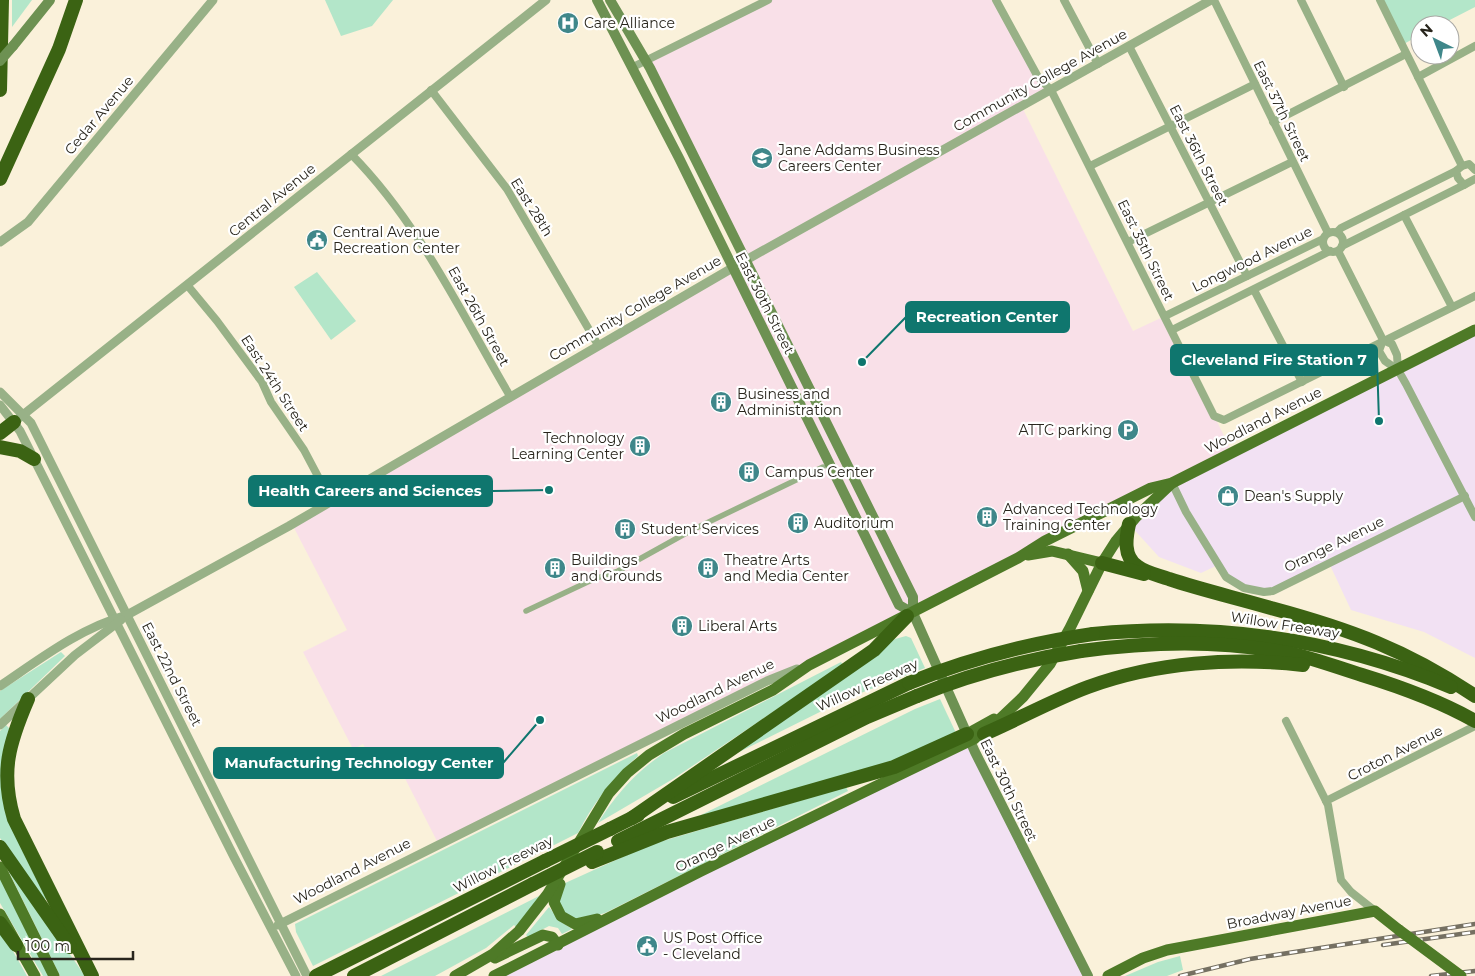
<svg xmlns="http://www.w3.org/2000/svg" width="1475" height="976" viewBox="0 0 1475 976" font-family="Montserrat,sans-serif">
<rect width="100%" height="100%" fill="#faf1da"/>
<!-- industrial -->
<g fill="#f2e1f3">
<path d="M1475 330V658L1424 632 1351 610 1329 563 1273 591 1244 588 1218 565 1201 573 1159 557 1129 524 1172 483Z"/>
<path d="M970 741 1088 976H494Z"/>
</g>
<!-- education -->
<path fill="#f9e0e8" d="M768 0H998L1038 77 1051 90 1022 107 1133 331 1165 316 1232 452 439 845 390 749 371 758 363 744 353 749 303 652 347 630 292 524 746 261 646 60Z"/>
<!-- green -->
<g fill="#b3e6c9">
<path d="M12 0H32L12 27Z"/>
<path d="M325 0H393L372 26 341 36Z"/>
<path d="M1380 0H1475V7L1440 25H1420V35L1402 45Z"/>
<path d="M317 272 356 321 331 340 294 287Z"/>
<path d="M906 636 911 638 925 668 848 698 733 755 895 639Z"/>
<path d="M61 652 65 656 0 719V691Z"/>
<path d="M841 662 843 665 673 779 598 823C616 794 636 772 664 753Z"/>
<path d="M940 699 956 733 928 750 702 818 701 815 915 709Z"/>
<path d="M6 725 10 729 1 780 49 896 44 900 0 838V731Z"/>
<path d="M637 753 638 756C613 778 593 803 578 833L313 966 296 932 295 924Z"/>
<path d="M846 787 848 791 605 913 580 920 567 916 559 904 563 884 649 845Z"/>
<path d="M10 868 85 976H60L8 870Z"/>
<path d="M0 876 50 976H43L0 903Z"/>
<path d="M541 895 516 927 514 925 486 948 435 976H381Z"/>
<path d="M549 907 560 921 572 929 562 934 558 928 549 926 528 937 526 935Z"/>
<path d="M0 928 27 976H0Z"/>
<path d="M1180 956 1183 970 1167 976H1125L1158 962Z"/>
</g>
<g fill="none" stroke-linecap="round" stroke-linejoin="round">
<!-- pedestrian -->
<path stroke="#98b187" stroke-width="5.5" d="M526 611 594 579 618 571 690 531 823 467"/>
<!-- minor -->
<g stroke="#98b187" stroke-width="8">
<path d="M996 0 1038 77 1051 90 1214 416 1224 420 1475 296"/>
<path d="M1064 0 1098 64"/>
<path d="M1214 0 1328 233"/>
<path d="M1301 0 1344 87"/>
<path d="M1380 0 1462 166"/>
<path d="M1129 46 1247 276"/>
<path d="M633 67 768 0"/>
<path d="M1418 77 1475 46"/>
<path d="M431 90 507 189 598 345"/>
<path d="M1273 122 1406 54"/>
<path d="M351 154C420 224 461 313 510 396"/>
<path d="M1090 166 1255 84"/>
<path d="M1475 170 1469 164 1462 166 1456 171 1458 178 1464 185 1475 179"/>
<path d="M1404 215 1452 307"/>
<circle cx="1333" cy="242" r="10"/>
<path d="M1337 232 1341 228 1456 171"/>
<path d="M1128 242 1292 162"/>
<path d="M1342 246 1464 185"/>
<path d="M1338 251 1383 340 1392 344 1397 355 1398 370"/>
<path d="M188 286 217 321 262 382 271 402 304 450 331 501"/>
<path d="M1254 290 1302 382"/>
<path d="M1165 316 1323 239"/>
<path d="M1172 330 1330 251"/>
<path d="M1383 340 1379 351 1385 361 1398 370 1406 384 1475 517"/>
<path d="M1172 483 1186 512 1226 577 1244 588 1264 592 1273 591 1465 496"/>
<path d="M1286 721 1328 805 1341 880 1351 892 1375 911"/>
<path d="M1326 801 1475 726"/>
</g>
<!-- tertiary -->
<g stroke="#98b187" stroke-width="9">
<path d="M0 242 28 222 213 0"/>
<path d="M0 392 31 423 307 976"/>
<path d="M0 405 20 431 234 857 296 976"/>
<path d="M14 422 546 0"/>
<path d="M0 686C40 659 80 628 127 615L289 526 746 260 1211 0"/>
<path d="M0 725 75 655 121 620"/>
<path d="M278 925 767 681 797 669"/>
</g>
<!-- secondary -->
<g stroke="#6d9152" stroke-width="10">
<path d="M597 0 679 158 899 605 913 613"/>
<path d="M610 0 650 68 913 597V613L975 752 1088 976"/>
<path d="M13 46 50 0"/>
</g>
<!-- primary -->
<g stroke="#4e7a27" stroke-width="11">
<path d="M1068 554 1083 571 1088 591"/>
<path d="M1028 555 1052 551 1102 563"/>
<path d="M967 734 994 719"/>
<path d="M0 867 54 976"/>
<path d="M560 884 554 902 561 916 575 924 597 919"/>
<path d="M0 914 35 976"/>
<path d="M495 958 543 935 552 937 558 945"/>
<path d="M455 976 493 954 519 931 547 895 609 793 627 773 649 755 684 734 773 690 809 665 1018 558 1045 541 1151 488 1172 483 1475 330"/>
<path d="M494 976 701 871 984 734 1023 697 1050 664 1070 628 1102 563 1116 541 1136 517 1172 483"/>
<path d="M1108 976 1143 958 1167 950 1375 911 1399 930"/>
</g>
<!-- motorway -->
<g stroke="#3b6313" stroke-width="14">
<path d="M0 90 2 0"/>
<path d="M0 179 59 49 76 0"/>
<path d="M0 433 14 422"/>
<path d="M0 447 20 451 34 459"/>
<path d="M1129 524C1126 538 1123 556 1137 566 1146 573 1158 575 1169 579 1202 590 1237 598 1271 608 1349 629 1407 650 1475 696"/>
<path d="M1102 563 1144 574"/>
<path d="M1093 634C1217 622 1336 639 1451 687"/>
<path d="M1081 651C1153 641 1229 639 1301 656 1321 661 1342 669 1362 675 1401 687 1440 701 1475 721"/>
<path d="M28 699C9 743 0 772 14 819L92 976"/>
<path d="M984 734C1019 719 1053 700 1088 687 1156 662 1233 657 1303 665"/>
<path d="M673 797 909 683"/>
<path d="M632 818 874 650 907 616"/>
<path d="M610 829 638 815"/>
<path d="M618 841 867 717 917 696"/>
<path d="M0 847 70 947"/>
<path d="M592 862 667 832 894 767 967 734"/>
<path d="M0 923 16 945"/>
<path d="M316 976 545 861"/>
<path d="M354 976 533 884"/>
</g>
<!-- rail casing -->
<g stroke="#757062" stroke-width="4.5">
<g id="rail">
<path d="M1383 945 1475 932"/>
<path d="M1180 976 1250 959 1475 924"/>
<path d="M1431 976 1475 971"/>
</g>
</g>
<!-- rail -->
<use href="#rail" stroke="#fff" stroke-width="2.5" stroke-dasharray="8" stroke-linecap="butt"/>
<!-- secondary-bridge -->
<path stroke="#6d9152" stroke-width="10" d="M0 61 13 46"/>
<!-- primary-bridge -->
<path stroke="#4e7a27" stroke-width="11" d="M1399 930 1461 976"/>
<!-- motorway-bridge -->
<g stroke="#3b6313" stroke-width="14">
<path d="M909 683C969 659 1030 643 1093 634"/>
<path d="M917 696C970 674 1024 660 1081 651"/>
<path d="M545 861 610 829"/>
<path d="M533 884 597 852"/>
</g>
</g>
<!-- icons -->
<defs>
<g id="hospital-disc" transform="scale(1.125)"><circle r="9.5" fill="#3f878a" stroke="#fff"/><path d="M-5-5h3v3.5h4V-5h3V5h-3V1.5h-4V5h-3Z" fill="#fff"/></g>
<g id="school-disc" transform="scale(1.125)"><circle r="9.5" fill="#3f878a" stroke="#fff"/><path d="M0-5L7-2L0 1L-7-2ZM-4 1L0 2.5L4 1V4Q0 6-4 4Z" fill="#fff"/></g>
<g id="civic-disc" transform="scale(1.125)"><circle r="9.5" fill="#3f878a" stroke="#fff"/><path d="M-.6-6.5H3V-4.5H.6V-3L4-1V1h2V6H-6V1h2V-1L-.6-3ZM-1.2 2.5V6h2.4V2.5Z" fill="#fff"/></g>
<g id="building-disc" transform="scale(1.125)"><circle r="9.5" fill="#3f878a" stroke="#fff"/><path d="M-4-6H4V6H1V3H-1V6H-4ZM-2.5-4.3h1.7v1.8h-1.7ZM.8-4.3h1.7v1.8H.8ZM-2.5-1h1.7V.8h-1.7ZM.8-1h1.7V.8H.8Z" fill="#fff"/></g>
<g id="parking-disc" transform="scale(1.125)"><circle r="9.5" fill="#3f878a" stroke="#fff"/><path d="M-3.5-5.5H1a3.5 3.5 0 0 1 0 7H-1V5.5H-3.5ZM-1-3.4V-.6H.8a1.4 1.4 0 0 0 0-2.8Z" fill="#fff"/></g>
<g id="shop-disc" transform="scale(1.125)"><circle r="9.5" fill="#3f878a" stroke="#fff"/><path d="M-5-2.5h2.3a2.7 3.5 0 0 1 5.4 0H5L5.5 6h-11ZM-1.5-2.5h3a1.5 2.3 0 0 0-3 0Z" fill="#fff"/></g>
</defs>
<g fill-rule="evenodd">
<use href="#hospital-disc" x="568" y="23"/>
<use href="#school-disc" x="762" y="158"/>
<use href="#civic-disc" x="317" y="240"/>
<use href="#building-disc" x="721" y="402"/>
<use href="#parking-disc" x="1128" y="430"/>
<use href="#building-disc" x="640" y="446"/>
<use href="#building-disc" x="749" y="472"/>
<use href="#shop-disc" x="1228" y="496"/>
<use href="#building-disc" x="987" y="517"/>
<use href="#building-disc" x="798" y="523"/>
<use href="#building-disc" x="625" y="529"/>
<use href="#building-disc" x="555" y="568"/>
<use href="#building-disc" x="708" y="568"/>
<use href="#building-disc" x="682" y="626"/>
<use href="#civic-disc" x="647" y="946"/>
</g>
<g text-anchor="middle" stroke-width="4.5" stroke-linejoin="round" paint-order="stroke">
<!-- poi labels -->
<g font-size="14" fill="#28251c" stroke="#fff" text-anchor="start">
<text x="584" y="28">Care Alliance</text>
<text x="778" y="155">Jane Addams Business<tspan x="778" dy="16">Careers Center</tspan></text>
<text x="333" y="237">Central Avenue<tspan x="333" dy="16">Recreation Center</tspan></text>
<text x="737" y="399">Business and<tspan x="737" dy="16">Administration</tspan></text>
<text x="1112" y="435" text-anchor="end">ATTC parking</text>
<text x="624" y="443" text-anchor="end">Technology<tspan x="624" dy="16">Learning Center</tspan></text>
<text x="765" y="477">Campus Center</text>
<text x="1244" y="501">Dean's Supply</text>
<text x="1003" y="514">Advanced Technology<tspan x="1003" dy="16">Training Center</tspan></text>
<text x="814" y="528">Auditorium</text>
<text x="641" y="534">Student Services</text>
<text x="571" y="565">Buildings<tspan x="571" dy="16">and Grounds</tspan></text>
<text x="724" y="565">Theatre Arts<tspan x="724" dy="16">and Media Center</tspan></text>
<text x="698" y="631">Liberal Arts</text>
<text x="663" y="943">US Post Office<tspan x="663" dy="16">- Cleveland</tspan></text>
</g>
<!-- street labels -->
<g font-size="14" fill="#28251c" stroke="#fff">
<text transform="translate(1040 80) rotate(-29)" y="5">Community College Avenue</text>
<text transform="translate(1282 111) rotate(64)" y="5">East 37th Street</text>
<text transform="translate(99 115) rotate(-50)" y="5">Cedar Avenue</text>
<text transform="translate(1199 155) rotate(63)" y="5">East 36th Street</text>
<text transform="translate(272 200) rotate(-39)" y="5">Central Avenue</text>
<text transform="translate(532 207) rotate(58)" y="5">East 28th</text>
<text transform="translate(1146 250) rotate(64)" y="5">East 35th Street</text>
<text transform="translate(1252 259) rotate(-26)" y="5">Longwood Avenue</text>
<text transform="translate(765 303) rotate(63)" y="5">East 30th Street</text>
<text transform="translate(635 308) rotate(-30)" y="5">Community College Avenue</text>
<text transform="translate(479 316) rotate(61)" y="5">East 26th Street</text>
<text transform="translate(275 383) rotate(57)" y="5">East 24th Street</text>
<text transform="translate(1263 420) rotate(-27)" y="5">Woodland Avenue</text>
<text transform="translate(1334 544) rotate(-26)" y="5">Orange Avenue</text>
<text transform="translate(1285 625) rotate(9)" y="5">Willow Freeway</text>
<text transform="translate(172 674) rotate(63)" y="5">East 22nd Street</text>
<text transform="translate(867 685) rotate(-24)" y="5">Willow Freeway</text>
<text transform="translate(715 691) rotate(-26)" y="5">Woodland Avenue</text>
<text transform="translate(1395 753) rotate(-27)" y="5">Croton Avenue</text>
<text transform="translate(1009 790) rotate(64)" y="5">East 30th Street</text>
<text transform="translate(725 844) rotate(-26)" y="5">Orange Avenue</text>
<text transform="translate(503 864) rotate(-27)" y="5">Willow Freeway</text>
<text transform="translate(352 871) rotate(-27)" y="5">Woodland Avenue</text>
<text transform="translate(1289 912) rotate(-11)" y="5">Broadway Avenue</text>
</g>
</g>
<!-- callouts -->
<path fill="none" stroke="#0f766e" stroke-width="2" d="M862 362L906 317M1379 421L1377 360M549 490L492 491M540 720L503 763"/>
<g fill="#0f766e" stroke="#fff" stroke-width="2">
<circle cx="862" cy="362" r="5"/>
<circle cx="1379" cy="421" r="5"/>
<circle cx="549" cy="490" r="5"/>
<circle cx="540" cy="720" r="5"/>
</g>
<g fill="#0f766e" stroke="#0f766e" stroke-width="2">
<rect x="906" y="302" width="163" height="30" rx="5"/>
<rect x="1171" y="345" width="206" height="30" rx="5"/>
<rect x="249" y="476" width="243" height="30" rx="5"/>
<rect x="214" y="748" width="289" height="30" rx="5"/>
</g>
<g font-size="15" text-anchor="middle" font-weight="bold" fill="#fff">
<text x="987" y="322">Recreation Center</text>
<text x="1274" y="365">Cleveland Fire Station 7</text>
<text x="370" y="496">Health Careers and Sciences</text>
<text x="359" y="768">Manufacturing Technology Center</text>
</g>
<!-- north arrow -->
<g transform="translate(1435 40) rotate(318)"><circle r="24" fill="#ffffff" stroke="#a9a8a4"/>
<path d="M0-4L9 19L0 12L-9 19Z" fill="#3f878a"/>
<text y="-8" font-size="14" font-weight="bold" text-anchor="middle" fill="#28251c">N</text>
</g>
<!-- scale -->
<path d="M18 951v8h115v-8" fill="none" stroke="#28251c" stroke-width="2.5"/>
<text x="25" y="951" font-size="15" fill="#28251c" stroke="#ffffff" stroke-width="4" paint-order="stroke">100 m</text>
</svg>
